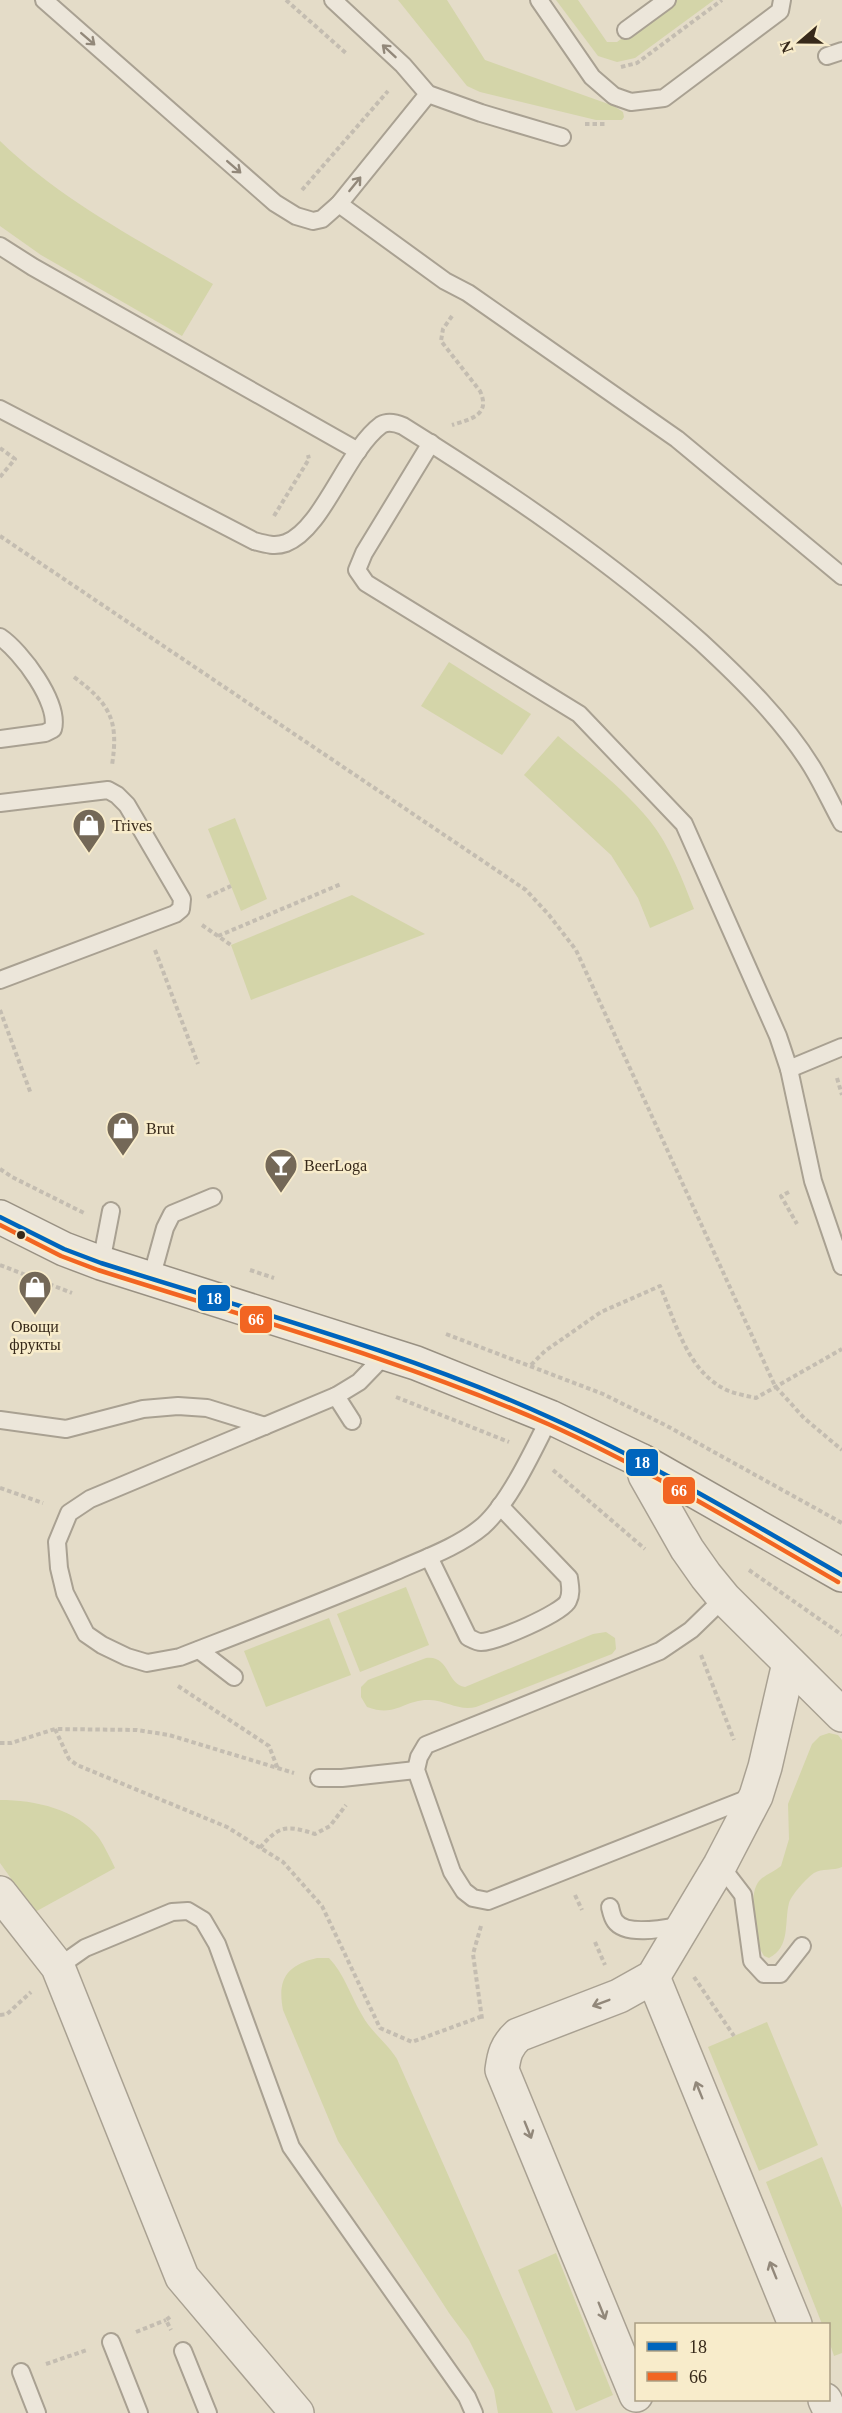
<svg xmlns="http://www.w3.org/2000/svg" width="842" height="2413" viewBox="0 0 842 2413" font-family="'Times New Roman',serif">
<rect width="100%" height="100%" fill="#e4dcc8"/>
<!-- green -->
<g fill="#d4d5a9">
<path d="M398 0H447L485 60 614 106 623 112 624 117 622 120H596L480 92 467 86Z"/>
<path d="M556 0H578L607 42H617L674 0H714L635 58 617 62 598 56Z"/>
<path d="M0 141C62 201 139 240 213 284L182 336 41 255 0 226Z"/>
<path d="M449 662 531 714 502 755 421 706Z"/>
<path d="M558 736C590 763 624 789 650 821 670 846 682 879 694 909L650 928 638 898 611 855 524 775Z"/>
<path d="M235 818 267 899 241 911 208 829Z"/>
<path d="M352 895 425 934 251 1000 231 945Z"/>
<path d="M406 1587 429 1645 360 1672 337 1614Z"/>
<path d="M329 1618 351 1675 266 1707 244 1651Z"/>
<path d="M606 1632 615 1638 616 1649 612 1654 476 1707C459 1711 447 1701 430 1700 403 1699 397 1718 367 1707L361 1697V1687L368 1680 426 1658C450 1655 446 1684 465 1687L593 1634Z"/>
<path d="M829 1733 838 1735 842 1740V1867C833 1871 822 1868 814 1873 807 1878 792 1894 789 1903 784 1922 791 1947 769 1958L764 1956 760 1949C757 1931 746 1892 761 1879 767 1874 775 1871 781 1866L789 1839 788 1804 812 1744 820 1736Z"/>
<path d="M0 1800C35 1800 77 1809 99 1838 105 1847 110 1858 115 1868L35 1912 0 1863Z"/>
<path d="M317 1958H329C345 1975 350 1995 362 2015 371 2032 387 2043 397 2059L553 2413H498L494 2390 469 2340 449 2313 338 2141 283 2010C277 1979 287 1965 317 1958Z"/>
<path d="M767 2022 818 2145 759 2171 708 2047Z"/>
<path d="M822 2157 842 2208V2353L834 2356 829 2341 828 2324H822L766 2182Z"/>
<path d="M556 2253 613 2395 576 2411 518 2270Z"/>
</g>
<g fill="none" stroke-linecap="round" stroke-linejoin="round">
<!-- lane casing -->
<g stroke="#a9a192" stroke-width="20">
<g id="lane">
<path d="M44 0 275 203 296 216 313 221 322 219 339 204 428 94"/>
<path d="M333 0 403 65 428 94 481 113 562 137"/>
<path d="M539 0 592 77 614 96 631 102 664 98 780 11 782 0"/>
<path d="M626 30 667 0"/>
<path d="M827 56 842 51"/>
<path d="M339 204 445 281 468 293 677 439 842 576"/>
<path d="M0 246 33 267 358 451"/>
<path d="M0 409 254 541C265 544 275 547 286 543 323 529 346 451 381 425 388 421 396 423 403 426 507 491 609 560 701 642 741 679 783 720 812 767 823 785 832 805 842 823"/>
<path d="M431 443 364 553 357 570 366 583 579 714 684 824 778 1036 789 1069 813 1181 842 1266"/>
<path d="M0 637C21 651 60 703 53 729L45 733 0 739"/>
<path d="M0 803 108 790 117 795 127 805 182 899 181 909 175 914 0 980"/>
<path d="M789 1069 842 1047"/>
<path d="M101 1263 111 1211"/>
<path d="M151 1279 165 1228 172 1214 213 1197"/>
<path d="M387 1353 359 1382 336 1396 90 1499 69 1513 57 1542 59 1568 65 1593 86 1634 102 1645 127 1657 147 1663 180 1657C252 1629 323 1602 394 1572 423 1559 458 1547 483 1526 509 1503 534 1449 550 1417"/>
<path d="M336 1396 352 1421"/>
<path d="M0 1420 66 1429 143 1409 178 1406 207 1408 265 1426"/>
<path d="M429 1557 468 1637C472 1639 477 1642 481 1642 495 1642 563 1613 568 1601 572 1593 570 1586 569 1578L500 1506"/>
<path d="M724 1598 691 1630 660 1651 426 1745 419 1757 416 1770 452 1872 464 1891 473 1898 488 1901 754 1796"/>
<path d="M199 1650 234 1677"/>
<path d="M319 1778H342L416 1770"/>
<path d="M720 1865 743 1895 752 1961 764 1974H780L802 1946"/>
<path d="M610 1907C611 1911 612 1917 615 1921 626 1937 667 1928 684 1925"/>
<path d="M58 1967 85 1948 172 1912 188 1911 203 1920 217 1944 291 2147 467 2397 474 2413"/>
<path d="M111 2342 139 2413"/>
<path d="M183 2351 208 2413"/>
<path d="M21 2372 37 2413"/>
</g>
</g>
<!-- street casing -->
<g stroke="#a9a192" stroke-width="36">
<g id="street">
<path d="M642 1461 645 1475 687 1549 706 1576 724 1598 842 1715"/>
<path d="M0 1893 58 1967 182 2277 297 2413"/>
<path d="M653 1977 795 2324"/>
<path d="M636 2395 502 2070C504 2055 506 2046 518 2035L619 1996 653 1977 720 1865 756 1796 765 1767 789 1663"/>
<path d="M825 2400 831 2413"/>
</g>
</g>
<!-- secondary casing -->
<g stroke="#989082" stroke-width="36">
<path id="secondary" d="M0 1217 64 1249 101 1263 416 1363 550 1417 642 1461 842 1575"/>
</g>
<!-- path -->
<g stroke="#c4bdb1" stroke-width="4" stroke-dasharray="4.5 3" stroke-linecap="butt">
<path d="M286 0 347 54"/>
<path d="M621 67 637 63 722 0"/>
<path d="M585 124H607"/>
<path d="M302 190 388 91"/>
<path d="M452 316 443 329 441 341 480 391C491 415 471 419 452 425"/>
<path d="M0 448 15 459 0 477"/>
<path d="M274 516 309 459 308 455"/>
<path d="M0 536 526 890 549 915 576 950 775 1386 804 1418 842 1450"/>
<path d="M74 677C110 704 119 720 112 765"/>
<path d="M207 897 231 886"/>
<path d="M202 925 231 945"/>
<path d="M218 936 341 884"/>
<path d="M155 950 198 1064"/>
<path d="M0 1010 31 1094"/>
<path d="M837 1078 842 1095"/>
<path d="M0 1169 12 1177 84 1213"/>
<path d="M789 1192 781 1196 797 1224"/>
<path d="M0 1265 72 1293"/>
<path d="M250 1270 274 1278"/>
<path d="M446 1334 603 1394 667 1426 842 1523"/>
<path d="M531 1365 545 1351 601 1312 660 1286C676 1323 688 1374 729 1391 737 1394 747 1396 756 1398L842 1349"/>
<path d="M396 1397 509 1442"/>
<path d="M553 1470 645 1549"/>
<path d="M0 1488 43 1503"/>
<path d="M749 1570 842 1635"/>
<path d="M701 1655 734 1740"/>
<path d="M178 1686 269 1746 278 1769"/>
<path d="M55 1729 69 1759 77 1765 227 1827 283 1862 322 1906 380 2028 412 2042 480 2017"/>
<path d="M0 1743H11L55 1729 137 1730 169 1735 294 1773"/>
<path d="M260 1848C279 1825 287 1825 315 1834L330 1826 346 1805"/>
<path d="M575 1895 582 1910"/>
<path d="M481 1926 473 1954 482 2019"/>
<path d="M595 1942 605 1965"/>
<path d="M694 1977 734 2036"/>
<path d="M0 2015 7 2014 31 1992"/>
<path d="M170 2317 166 2320 171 2330"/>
<path d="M136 2332 166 2320"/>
<path d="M46 2364 87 2350"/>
</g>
<!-- lane -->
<use href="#lane" stroke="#ece6da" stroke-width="16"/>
<!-- street -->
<use href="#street" stroke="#ece6da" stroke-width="33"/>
<!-- secondary -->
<use href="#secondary" stroke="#ece6da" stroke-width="33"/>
<!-- bus-1 casing -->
<g stroke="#f8eccb" stroke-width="9">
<path id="bus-1" d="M0 1217 64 1249 101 1263C252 1311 407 1352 551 1418 652 1463 746 1520 842 1575"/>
</g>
<!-- bus-2 casing -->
<g stroke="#f8eccb" stroke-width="9">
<path id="bus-2" d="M0 1225 61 1256 98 1270C249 1318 403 1360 548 1424 648 1469 743 1527 838 1582"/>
</g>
<!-- bus-1 -->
<use href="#bus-1" stroke="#0065bd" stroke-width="4.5"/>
<!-- bus-2 -->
<use href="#bus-2" stroke="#f26522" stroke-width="4.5"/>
</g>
<!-- one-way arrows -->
<defs><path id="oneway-shaft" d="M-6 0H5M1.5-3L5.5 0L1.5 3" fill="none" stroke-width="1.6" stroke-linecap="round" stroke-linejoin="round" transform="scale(1.5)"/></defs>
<g stroke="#92887a">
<use href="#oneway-shaft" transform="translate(88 39) rotate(41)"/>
<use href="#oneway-shaft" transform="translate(389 51) rotate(-137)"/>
<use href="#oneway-shaft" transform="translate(234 167) rotate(41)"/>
<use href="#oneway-shaft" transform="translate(355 184) rotate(-51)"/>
<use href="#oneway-shaft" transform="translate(601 2003) rotate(159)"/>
<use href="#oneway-shaft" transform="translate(699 2090) rotate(-112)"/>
<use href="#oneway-shaft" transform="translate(528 2130) rotate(68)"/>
<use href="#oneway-shaft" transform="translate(773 2270) rotate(-112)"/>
<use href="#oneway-shaft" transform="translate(602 2311) rotate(68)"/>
</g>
<!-- icons -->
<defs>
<g id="shop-pin" transform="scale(1.725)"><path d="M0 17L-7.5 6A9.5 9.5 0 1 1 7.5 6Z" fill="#746857" stroke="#f8eccb"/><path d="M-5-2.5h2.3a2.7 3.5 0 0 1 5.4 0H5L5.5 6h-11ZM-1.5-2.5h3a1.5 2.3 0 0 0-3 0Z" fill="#fff"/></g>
<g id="bar-pin" transform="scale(1.725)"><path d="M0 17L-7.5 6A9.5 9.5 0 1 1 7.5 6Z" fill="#746857" stroke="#f8eccb"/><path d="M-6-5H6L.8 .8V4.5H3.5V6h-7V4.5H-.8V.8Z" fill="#fff"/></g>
</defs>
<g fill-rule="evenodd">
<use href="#shop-pin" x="89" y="825"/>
<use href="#shop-pin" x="123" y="1128"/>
<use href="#bar-pin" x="281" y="1165"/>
<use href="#shop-pin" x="35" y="1287"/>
</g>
<!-- markers -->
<circle fill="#37291a" stroke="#f8eccb" stroke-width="2" cx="21" cy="1235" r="5"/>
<g text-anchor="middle" stroke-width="5" stroke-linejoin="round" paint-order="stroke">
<!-- poi labels -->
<g font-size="16" fill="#37291a" stroke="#f8eccb" text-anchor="start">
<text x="112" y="831">Trives</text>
<text x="146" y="1134">Brut</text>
<text x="304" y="1171">BeerLoga</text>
<text x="35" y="1332" text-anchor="middle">Овощи<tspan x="35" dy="18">фрукты</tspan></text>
</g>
</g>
<g stroke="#f8eccb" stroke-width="2">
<rect x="197" y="1284" width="34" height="28" rx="6" fill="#0065bd"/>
<rect x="239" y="1305" width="34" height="29" rx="6" fill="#f26522"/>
<rect x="625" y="1448" width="34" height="29" rx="6" fill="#0065bd"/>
<rect x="662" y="1476" width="34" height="29" rx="6" fill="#f26522"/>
</g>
<g font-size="16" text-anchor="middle" font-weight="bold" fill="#fff">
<text x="214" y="1304">18</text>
<text x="256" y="1325">66</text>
<text x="642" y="1468">18</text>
<text x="679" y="1496">66</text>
</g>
<!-- legend -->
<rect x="635" y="2323" width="195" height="78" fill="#f8eccb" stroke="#ab9e84" stroke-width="1.5"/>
<rect x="647" y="2342" width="30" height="9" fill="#0065bd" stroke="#ab9e84" stroke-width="1.5"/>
<text x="689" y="2353" font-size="18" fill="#37291a">18</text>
<rect x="647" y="2372" width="30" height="9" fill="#f26522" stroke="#ab9e84" stroke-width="1.5"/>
<text x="689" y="2383" font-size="18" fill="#37291a">66</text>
<!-- north arrow -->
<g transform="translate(800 42) rotate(250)" stroke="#f8eccb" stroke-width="4.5" paint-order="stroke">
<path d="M0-4.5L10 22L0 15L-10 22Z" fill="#37291a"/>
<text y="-9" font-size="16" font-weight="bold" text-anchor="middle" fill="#37291a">N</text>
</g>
</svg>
